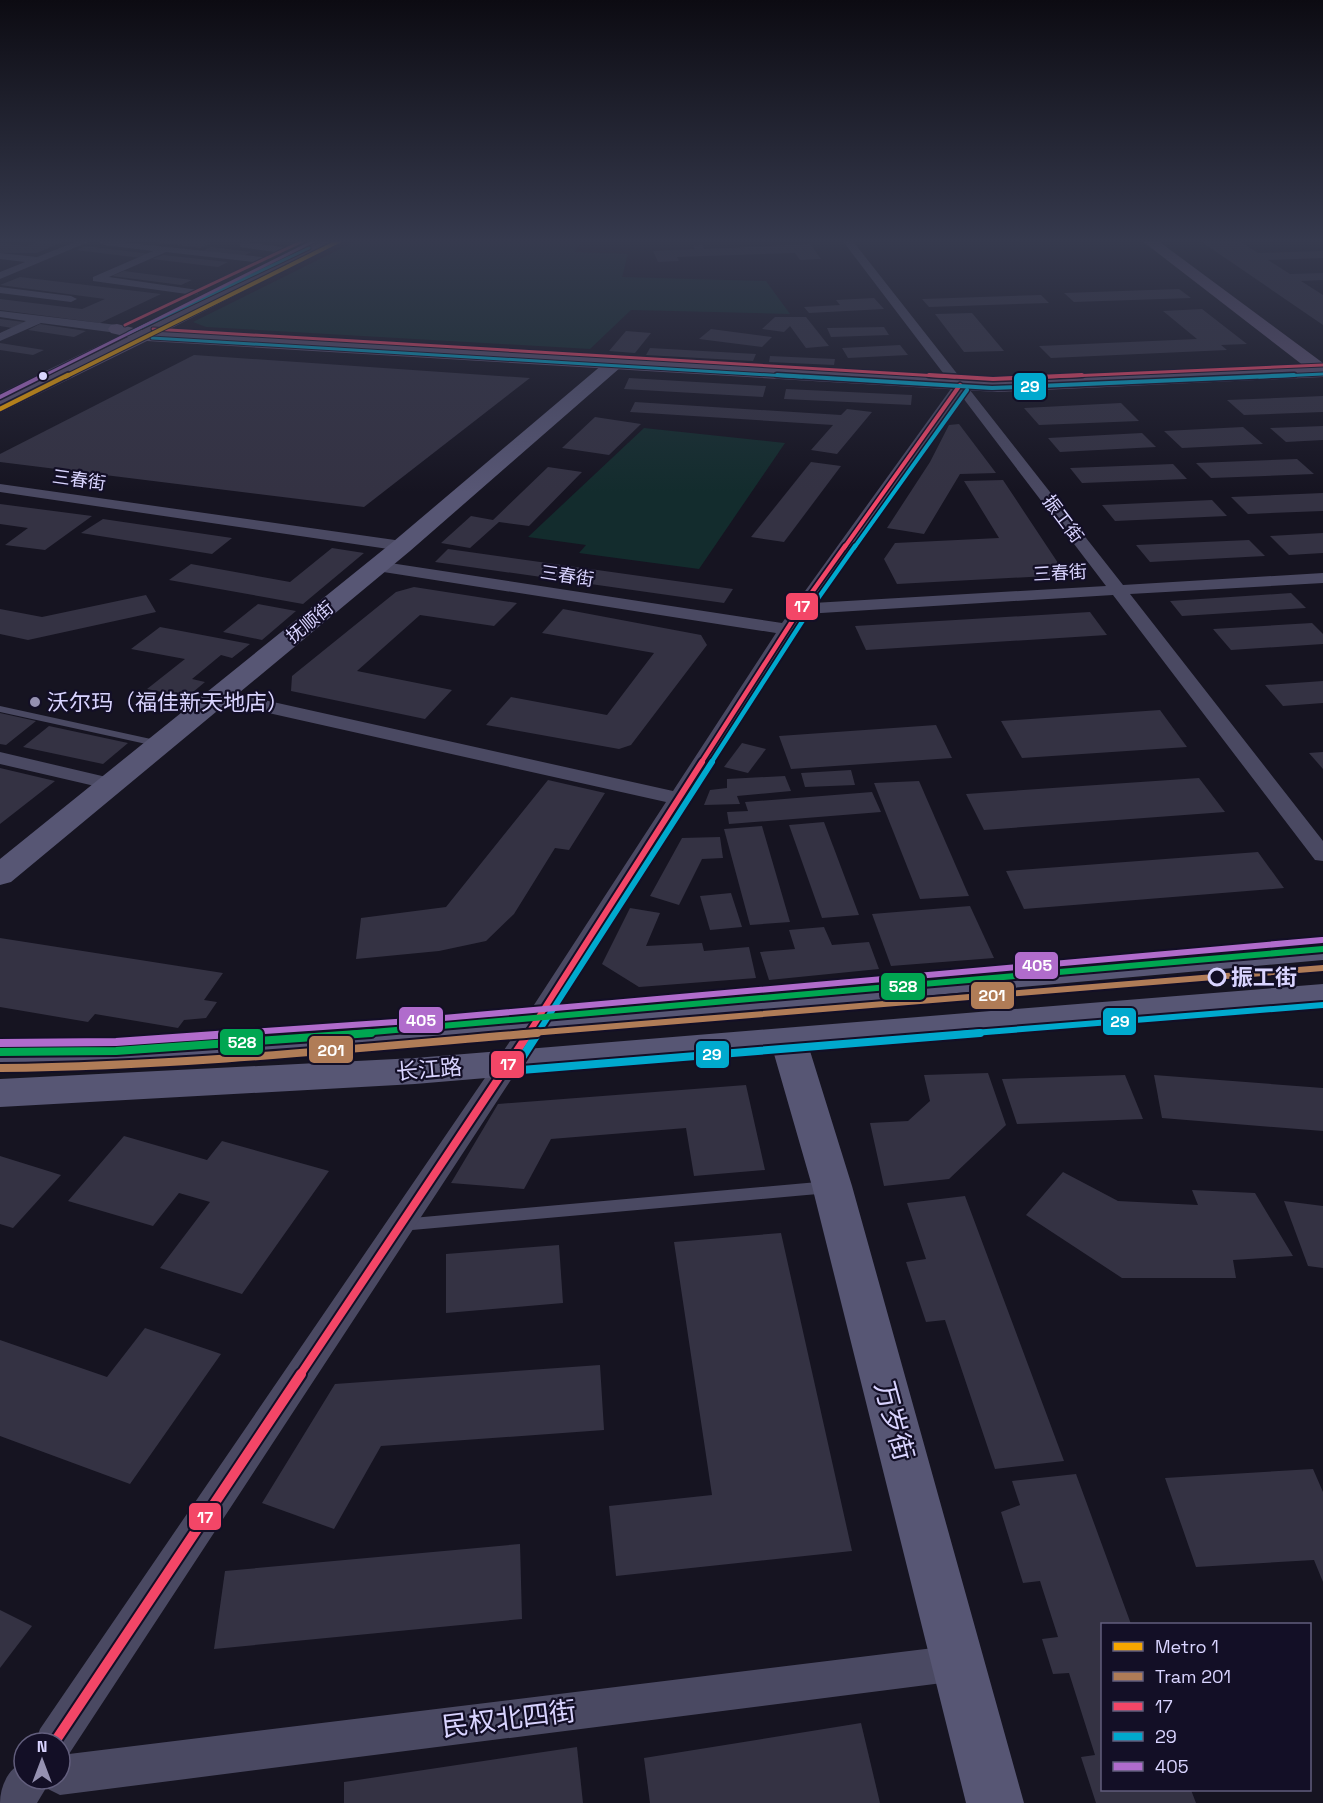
<svg xmlns="http://www.w3.org/2000/svg" width="1323" height="1803" viewBox="0 0 1323 1803" font-family="'Space Grotesk','Noto Sans SC',sans-serif">
<rect width="100%" height="100%" fill="#161421"/>
<!-- green -->
<g fill="#132c2d">
<path d="M358 240H582L575 252 628 254 622 277 766 281 790 314 631 310 590 349 206 327 193 322Z"/>
<path d="M644 428 785 443 699 569 579 553 586 545 528 537Z"/>
</g>
<!-- building -->
<g fill="#343243">
<path d="M43 240 62 242 37 253H0V243L27 246Z"/>
<path d="M140 240H183L211 243 200 248Z"/>
<path d="M1199 240H1238L1258 253 1323 251V258L1268 260 1290 274 1323 273V280L1301 281 1323 295V325Z"/>
<path d="M810 244 821 259 800 260 795 253 677 257 679 261 658 262 653 251 695 249 693 246 703 245 704 249Z"/>
<path d="M86 246 150 254 141 258 76 250Z"/>
<path d="M211 247 251 252 242 257 201 252Z"/>
<path d="M163 255 228 262 218 267 152 259Z"/>
<path d="M124 271 192 280 181 285 112 276Z"/>
<path d="M20 277 161 294 100 323 0 310V299L82 309 105 299 0 285Z"/>
<path d="M1179 289 1191 298 1074 302 1064 293Z"/>
<path d="M1041 295 1049 303 929 307 922 299Z"/>
<path d="M874 298 884 309 809 313 804 307 840 305 836 300Z"/>
<path d="M1202 309 1247 344 1221 345 1227 350 1051 358 1039 346 1197 339 1163 311Z"/>
<path d="M972 313 1004 351 964 352 935 314Z"/>
<path d="M775 317H806L829 346 806 348 790 326 784 332 762 329Z"/>
<path d="M0 319 24 322 12 328 0 326Z"/>
<path d="M40 324 86 331 74 337 28 330Z"/>
<path d="M884 327 889 335 831 337 827 328Z"/>
<path d="M711 329 772 337 762 347 699 339Z"/>
<path d="M626 331 651 333 635 353 609 351Z"/>
<path d="M0 343 44 350 33 355 0 350Z"/>
<path d="M900 345 908 355 848 358 842 348Z"/>
<path d="M650 348 756 354 753 361 646 355Z"/>
<path d="M194 355 530 378 364 507 0 462V454Z"/>
<path d="M770 356 835 359 834 365 769 362Z"/>
<path d="M629 378 766 386 763 397 624 389Z"/>
<path d="M786 389 912 395 911 405 784 399Z"/>
<path d="M1323 396V412L1244 415 1227 400Z"/>
<path d="M635 402 841 415 847 409 872 412 837 454 811 450 833 425 630 412Z"/>
<path d="M1121 403 1139 421 1039 425 1024 408Z"/>
<path d="M595 417 641 424 609 455 562 448Z"/>
<path d="M959 424 996 473 960 474 924 534 887 528 930 462 949 425Z"/>
<path d="M1323 426V440L1286 442 1270 428Z"/>
<path d="M1243 427 1263 444 1182 448 1164 431Z"/>
<path d="M1142 433 1156 447 1060 452 1048 438Z"/>
<path d="M1297 459 1314 474 1211 478 1196 463Z"/>
<path d="M811 462 841 466 784 542 751 537Z"/>
<path d="M1173 464 1187 479 1082 483 1070 468Z"/>
<path d="M548 467 582 472 529 526 499 522 470 548 441 543 471 516 493 520Z"/>
<path d="M1003 480 1066 575 897 584 884 559 895 543 999 538 964 481Z"/>
<path d="M1323 493V511L1248 514 1231 497Z"/>
<path d="M1212 500 1227 516 1115 521 1102 505Z"/>
<path d="M0 504 92 516 45 550 5 545 28 528 0 524Z"/>
<path d="M103 519 232 538 212 554 81 533Z"/>
<path d="M1323 533V553L1289 555 1270 536Z"/>
<path d="M1249 540 1265 556 1150 562 1136 545Z"/>
<path d="M332 548 364 553 303 604 169 580 191 564 290 582Z"/>
<path d="M448 549 733 589 724 603 435 562Z"/>
<path d="M414 587 517 603 494 626 420 615 357 671 452 690 425 719 291 691 292 676 396 592Z"/>
<path d="M1291 593 1306 608 1182 616 1170 601Z"/>
<path d="M146 595 156 612 28 640 0 634V609L42 617Z"/>
<path d="M258 604 296 611 262 640 223 632Z"/>
<path d="M563 609 701 635 707 645 631 745 619 749 486 725 511 697 607 715 654 653 542 633Z"/>
<path d="M1090 612 1107 635 866 650 855 626Z"/>
<path d="M1312 623 1323 634V644L1231 650 1213 629Z"/>
<path d="M160 627 250 644 232 658 221 655 192 679 205 682 187 697 147 689 185 659 131 649Z"/>
<path d="M1323 681V703L1283 706 1265 685Z"/>
<path d="M1160 710 1187 747 1022 758 1001 721Z"/>
<path d="M0 713 36 721 6 745 0 744Z"/>
<path d="M936 725 952 758 791 769 779 736Z"/>
<path d="M49 726 128 743 103 764 23 747Z"/>
<path d="M742 743 766 749 748 773 724 767Z"/>
<path d="M1323 752V769L1309 753Z"/>
<path d="M0 768 55 781 0 824Z"/>
<path d="M851 770 855 785 805 787 801 773Z"/>
<path d="M785 776 791 791 737 796 740 804 704 805 710 790 727 788V779Z"/>
<path d="M1199 778 1225 812 984 830 966 794Z"/>
<path d="M548 780 605 793 569 850 555 848 514 914 486 941 439 951 356 959 361 918 446 907Z"/>
<path d="M919 781 969 896 920 899 874 783Z"/>
<path d="M872 792 881 812 729 824 727 812 748 811 745 802Z"/>
<path d="M824 822 859 915 822 918 789 825Z"/>
<path d="M762 826 790 922 750 925 724 829Z"/>
<path d="M720 837 723 858 702 859 679 905 650 896 682 838Z"/>
<path d="M1258 852 1284 888 1024 909 1006 871Z"/>
<path d="M731 893 742 927 710 930 700 896Z"/>
<path d="M970 906 994 958 891 966 872 914Z"/>
<path d="M630 908 660 913 646 946 702 943 704 951 749 947 756 978 639 987 602 964Z"/>
<path d="M824 927 832 945 869 942 879 969 769 980 760 952 795 949 789 930Z"/>
<path d="M0 938 223 973 204 1000 217 1002 206 1018 184 1020 178 1028 95 1014 88 1022 0 1007Z"/>
<path d="M988 1073 1006 1125 949 1179 884 1186 870 1123 908 1121 930 1101 924 1075Z"/>
<path d="M1125 1075 1143 1119 1017 1124 1002 1079Z"/>
<path d="M1154 1075 1323 1088V1131L1162 1118Z"/>
<path d="M746 1085 765 1170 694 1176 686 1128 551 1139 524 1189 451 1183 498 1104Z"/>
<path d="M124 1136 207 1160 222 1141 329 1171 242 1294 160 1268 210 1202 179 1193 153 1226 68 1201Z"/>
<path d="M0 1156 61 1175 13 1228 0 1224Z"/>
<path d="M1063 1172 1118 1201 1198 1205 1192 1190 1255 1193 1293 1256 1233 1260 1236 1278H1122L1026 1215Z"/>
<path d="M965 1196 1064 1461 995 1469 945 1320 926 1322 906 1262 926 1259 907 1203Z"/>
<path d="M1284 1201 1323 1206V1268L1308 1266Z"/>
<path d="M781 1233 852 1551 616 1576 609 1506 712 1495 674 1242Z"/>
<path d="M559 1245 563 1303 446 1313V1254Z"/>
<path d="M145 1328 221 1354 130 1484 0 1436V1340L107 1377Z"/>
<path d="M600 1365 604 1430 381 1446 334 1529 262 1503 335 1384Z"/>
<path d="M1313 1469 1323 1492V1582L1314 1560 1196 1567 1165 1478Z"/>
<path d="M1076 1474 1131 1624H1102V1790H1191L1196 1803H1096L1081 1757 1095 1755 1069 1673 1053 1674 1042 1639 1058 1637 1040 1581 1023 1583 1001 1512 1020 1505 1012 1481Z"/>
<path d="M520 1544 522 1619 214 1649 225 1571Z"/>
<path d="M0 1610 32 1626 0 1668Z"/>
<path d="M861 1723 880 1803H650L644 1758Z"/>
<path d="M577 1747 583 1803H344V1782Z"/>
</g>
<g fill="none" stroke-linecap="round" stroke-linejoin="round">
<!-- lane -->
<g fill="#4a4962" fill-rule="evenodd">
<path d="M318 240H325L0 398V393Z"/>
<path d="M0 706 160 741 165 744 160 747 0 712Z"/>
<path d="M829 1181 834 1183 836 1187 834 1191 829 1193 401 1231 396 1229 393 1225 396 1221 401 1219Z"/>
</g>
<!-- street -->
<g fill="#4a4962" fill-rule="evenodd">
<path d="M80 240H93L0 279V272L25 262 0 259V253L37 257Z"/>
<path d="M101 240 262 257 267 260 262 263 166 252 109 277 198 290V294L194 295 93 281V277L153 251 104 245 99 242Z"/>
<path d="M842 240H852L1123 585 1323 573V583L1130 594 1323 841V861L1315 860 1113 595 805 614 537 1040 69 1754 958 1645 971 1650 976 1663 971 1676 958 1681 60 1795 46 1788 37 1803H0C0 1787 8 1768 24 1762V1779H60V1743H35L40 1729 519 1028 666 802 219 702 210 696 219 690 673 791 776 633 377 571 369 566 377 561 782 623 953 386ZM960 394 1106 586 813 603Z"/>
<path d="M244 242 283 247 288 250 283 253 240 247V243Z"/>
<path d="M0 287 71 296 77 299 71 302 0 293Z"/>
<path d="M0 311 117 325 123 329 117 333 41 323 0 341V333L26 321 0 317Z"/>
<path d="M0 484 402 541 410 546 402 551 0 492Z"/>
<path d="M0 752 119 780 122 784 119 788 112 790 0 764Z"/>
</g>
<!-- secondary -->
<g fill="#575674" fill-rule="evenodd">
<path d="M615 358 624 363 621 367 410 551 11 882 0 885V859L394 541 609 359Z"/>
<path d="M1323 938V960L411 1042 116 1064 0 1065V1039L116 1038 411 1018Z"/>
<path d="M1323 984V1008L810 1051 852 1186 1024 1803H966L812 1186 774 1054 415 1084 0 1107V1079L415 1058Z"/>
</g>
<!-- primary -->
<path fill="#5e5373" fill-rule="evenodd" d="M325 240H343L166 331 997 380 1304 366 1141 240H1157L1323 363V377L997 392 147 341 0 413V400L128 337 111 333 108 329 111 325 117 324 142 330Z"/>
<!-- bus-1-far5 casing -->
<g stroke="#130f26" stroke-width="5">
<g id="bus-1-far5">
<path d="M125 325 305 240"/>
<path d="M153 329 955 377"/>
<path d="M1047 377 1323 365"/>
</g>
</g>
<!-- bus-1-far4 casing -->
<g stroke="#130f26" stroke-width="7">
<g id="bus-1-far4">
<path d="M929 375 993 379 1082 375"/>
<path d="M844 548 960 385"/>
</g>
</g>
<!-- bus-1-far3 casing -->
<g stroke="#130f26" stroke-width="8">
<path id="bus-1-far3" d="M701 763 800 609 845 546"/>
</g>
<!-- bus-1-far2 casing -->
<g stroke="#130f26" stroke-width="10">
<path id="bus-1-far2" d="M528 1034 702 762"/>
</g>
<!-- bus-1-far1 casing -->
<g stroke="#130f26" stroke-width="12">
<path id="bus-1-far1" d="M300 1375 529 1033"/>
</g>
<!-- bus-1 casing -->
<g stroke="#130f26" stroke-width="14">
<path id="bus-1" d="M54 1743 301 1374"/>
</g>
<!-- bus-2-far4 casing -->
<g stroke="#130f26" stroke-width="5">
<g id="bus-2-far4">
<path d="M129 333 309 248"/>
<path d="M152 338 802 377"/>
<path d="M1259 377 1323 374"/>
</g>
</g>
<!-- bus-2-far3 casing -->
<g stroke="#130f26" stroke-width="7">
<g id="bus-2-far3">
<path d="M777 375 992 388 1294 375"/>
<path d="M854 548 967 390"/>
</g>
</g>
<!-- bus-2-far2 casing -->
<g stroke="#130f26" stroke-width="8">
<path id="bus-2-far2" d="M711 763 807 614 855 546"/>
</g>
<!-- bus-2-far1 casing -->
<g stroke="#130f26" stroke-width="10">
<g id="bus-2-far1">
<path d="M537 1034 712 762"/>
<path d="M961 1034 1323 1005"/>
</g>
</g>
<!-- bus-2 casing -->
<g stroke="#130f26" stroke-width="12">
<g id="bus-2">
<path d="M516 1067 538 1033"/>
<path d="M509 1071 980 1033"/>
</g>
</g>
<!-- bus-3-far3 casing -->
<g stroke="#130f26" stroke-width="5">
<path id="bus-3-far3" d="M41 377 316 240"/>
</g>
<!-- bus-3-far2 casing -->
<g stroke="#130f26" stroke-width="7">
<path id="bus-3-far2" d="M0 397 44 375"/>
</g>
<!-- bus-3-far1 casing -->
<g stroke="#130f26" stroke-width="10">
<path id="bus-3-far1" d="M223 1034 410 1021 1322 940"/>
</g>
<!-- bus-3 casing -->
<g stroke="#130f26" stroke-width="12">
<path id="bus-3" d="M0 1043 116 1042 244 1033"/>
</g>
<!-- bus-4-far1 casing -->
<g stroke="#130f26" stroke-width="10">
<path id="bus-4-far1" d="M350 1034 1323 949"/>
</g>
<!-- bus-4 casing -->
<g stroke="#130f26" stroke-width="12">
<path id="bus-4" d="M0 1052 116 1051 371 1033"/>
</g>
<!-- bus-1-far5 -->
<use href="#bus-1-far5" stroke="#f34667" stroke-width="3"/>
<!-- bus-1-far4 -->
<use href="#bus-1-far4" stroke="#f34667" stroke-width="4"/>
<!-- bus-1-far3 -->
<use href="#bus-1-far3" stroke="#f34667" stroke-width="4.5"/>
<!-- bus-1-far2 -->
<use href="#bus-1-far2" stroke="#f34667" stroke-width="6"/>
<!-- bus-1-far1 -->
<use href="#bus-1-far1" stroke="#f34667" stroke-width="8"/>
<!-- bus-1 -->
<use href="#bus-1" stroke="#f34667" stroke-width="10"/>
<!-- bus-2-far4 -->
<use href="#bus-2-far4" stroke="#00a9ce" stroke-width="3"/>
<!-- bus-2-far3 -->
<use href="#bus-2-far3" stroke="#00a9ce" stroke-width="4"/>
<!-- bus-2-far2 -->
<use href="#bus-2-far2" stroke="#00a9ce" stroke-width="4.5"/>
<!-- bus-2-far1 -->
<use href="#bus-2-far1" stroke="#00a9ce" stroke-width="6"/>
<!-- bus-2 -->
<use href="#bus-2" stroke="#00a9ce" stroke-width="8"/>
<!-- bus-3-far3 -->
<use href="#bus-3-far3" stroke="#b06ccc" stroke-width="3"/>
<!-- bus-3-far2 -->
<use href="#bus-3-far2" stroke="#b06ccc" stroke-width="4"/>
<!-- bus-3-far1 -->
<use href="#bus-3-far1" stroke="#b06ccc" stroke-width="6"/>
<!-- bus-3 -->
<use href="#bus-3" stroke="#b06ccc" stroke-width="8"/>
<!-- bus-4-far1 -->
<use href="#bus-4-far1" stroke="#00a651" stroke-width="6"/>
<!-- bus-4 -->
<use href="#bus-4" stroke="#00a651" stroke-width="8"/>
<!-- tram-1-far1 casing -->
<g stroke="#130f26" stroke-width="10">
<path id="tram-1-far1" d="M519 1034 1323 968"/>
</g>
<!-- tram-1 casing -->
<g stroke="#130f26" stroke-width="12">
<path id="tram-1" d="M0 1068C180 1066 358 1048 537 1033"/>
</g>
<!-- tram-1-far1 -->
<use href="#tram-1-far1" stroke="#b07c57" stroke-width="6"/>
<!-- tram-1 -->
<use href="#tram-1" stroke="#b07c57" stroke-width="8"/>
<!-- metro-1-far1 casing -->
<g stroke="#130f26" stroke-width="6">
<path id="metro-1-far1" d="M65 377 341 240"/>
</g>
<!-- metro-1 casing -->
<g stroke="#130f26" stroke-width="8">
<path id="metro-1" d="M0 409 68 375"/>
</g>
<!-- metro-1-far1 -->
<use href="#metro-1-far1" stroke="#f7a600" stroke-width="4"/>
<!-- metro-1 -->
<use href="#metro-1" stroke="#f7a600" stroke-width="4.5"/>
</g>
<!-- sky -->
<linearGradient id="sky" x2="0" y2="1"><stop stop-color="#0c0b12"/><stop offset="0.49" stop-color="#363a4e"/><stop offset="1" stop-color="#363a4e" stop-opacity="0"/></linearGradient>
<rect width="1323" height="492" fill="url(#sky)"/>
<!-- markers -->
<circle fill="#d9d4ff" stroke="#130f26" stroke-width="2" cx="43" cy="376" r="5"/>
<circle fill="#9591b1" stroke="#130f26" stroke-width="2" cx="35" cy="702" r="6"/>
<circle fill="#130f26" stroke="#d9d4ff" stroke-width="3" cx="1217" cy="977" r="8"/>
<g text-anchor="middle" stroke-width="4.5" stroke-linejoin="round" paint-order="stroke">
<!-- far-street labels -->
<g font-size="18" fill="#d9d4ff" stroke="#130f26">
<text transform="translate(79 480) rotate(8)" y="6">三春街</text>
<text transform="translate(1063 519) rotate(53)" y="6">振工街</text>
<text transform="translate(1060 573) rotate(-3)" y="6">三春街</text>
<text transform="translate(567 576) rotate(9)" y="6">三春街</text>
<text transform="translate(310 622) rotate(-39)" y="6">抚顺街</text>
</g>
<!-- poi labels -->
<g font-size="22" fill="#d9d4ff" stroke="#130f26" text-anchor="start">
<text x="47" y="710">沃尔玛（福佳新天地店）</text>
</g>
<!-- stop labels -->
<g font-size="22" font-weight="bold" fill="#d9d4ff" stroke="#130f26" text-anchor="start">
<text x="1231" y="985">振工街</text>
</g>
<!-- street labels -->
<g font-size="22" fill="#d9d4ff" stroke="#130f26">
<text transform="translate(429 1069) rotate(-5)" y="8">长江路</text>
</g>
<!-- near-street labels -->
<g font-size="27" fill="#d9d4ff" stroke="#130f26">
<text transform="translate(894 1421) rotate(75)" y="9">万岁街</text>
<text transform="translate(509 1719) rotate(-7)" y="9">民权北四街</text>
</g>
</g>
<g stroke="#130f26" stroke-width="2">
<rect x="1013" y="372" width="34" height="29" rx="6" fill="#00a9ce"/>
<rect x="785" y="592" width="34" height="29" rx="6" fill="#f34667"/>
<rect x="1014" y="951" width="45" height="29" rx="6" fill="#b06ccc"/>
<rect x="880" y="972" width="46" height="29" rx="6" fill="#00a651"/>
<rect x="970" y="981" width="45" height="29" rx="6" fill="#b07c57"/>
<rect x="398" y="1006" width="46" height="28" rx="6" fill="#b06ccc"/>
<rect x="1102" y="1007" width="35" height="29" rx="6" fill="#00a9ce"/>
<rect x="219" y="1028" width="45" height="28" rx="6" fill="#00a651"/>
<rect x="308" y="1035" width="46" height="29" rx="6" fill="#b07c57"/>
<rect x="695" y="1040" width="35" height="29" rx="6" fill="#00a9ce"/>
<rect x="490" y="1050" width="35" height="29" rx="6" fill="#f34667"/>
<rect x="188" y="1502" width="34" height="29" rx="6" fill="#f34667"/>
</g>
<g font-size="16" text-anchor="middle" font-weight="bold" fill="#fff">
<text x="1030" y="392">29</text>
<text x="802" y="612">17</text>
<text x="1037" y="971">405</text>
<text x="903" y="992">528</text>
<text x="992" y="1001">201</text>
<text x="421" y="1026">405</text>
<text x="1120" y="1027">29</text>
<text x="242" y="1048">528</text>
<text x="331" y="1056">201</text>
<text x="712" y="1060">29</text>
<text x="508" y="1070">17</text>
<text x="205" y="1523">17</text>
</g>
<!-- legend -->
<rect x="1101" y="1623" width="210" height="168" fill="#130f26" stroke="#625e7d" stroke-width="1.5"/>
<rect x="1113" y="1642" width="30" height="9" fill="#f7a600" stroke="#625e7d" stroke-width="1.5"/>
<text x="1155" y="1653" font-size="18" fill="#d9d4ff">Metro 1</text>
<rect x="1113" y="1672" width="30" height="9" fill="#b07c57" stroke="#625e7d" stroke-width="1.5"/>
<text x="1155" y="1683" font-size="18" fill="#d9d4ff">Tram 201</text>
<rect x="1113" y="1702" width="30" height="9" fill="#f34667" stroke="#625e7d" stroke-width="1.5"/>
<text x="1155" y="1713" font-size="18" fill="#d9d4ff">17</text>
<rect x="1113" y="1732" width="30" height="9" fill="#00a9ce" stroke="#625e7d" stroke-width="1.5"/>
<text x="1155" y="1743" font-size="18" fill="#d9d4ff">29</text>
<rect x="1113" y="1762" width="30" height="9" fill="#b06ccc" stroke="#625e7d" stroke-width="1.5"/>
<text x="1155" y="1773" font-size="18" fill="#d9d4ff">405</text>
<!-- north arrow -->
<g transform="translate(42 1761)"><circle r="28" fill="#130f26" stroke="#625e7d" stroke-width="1.5"/>
<path d="M0-4.5L10 22L0 15L-10 22Z" fill="#9591b1"/>
<text y="-9" font-size="16" font-weight="bold" text-anchor="middle" fill="#d9d4ff">N</text>
</g>
</svg>
